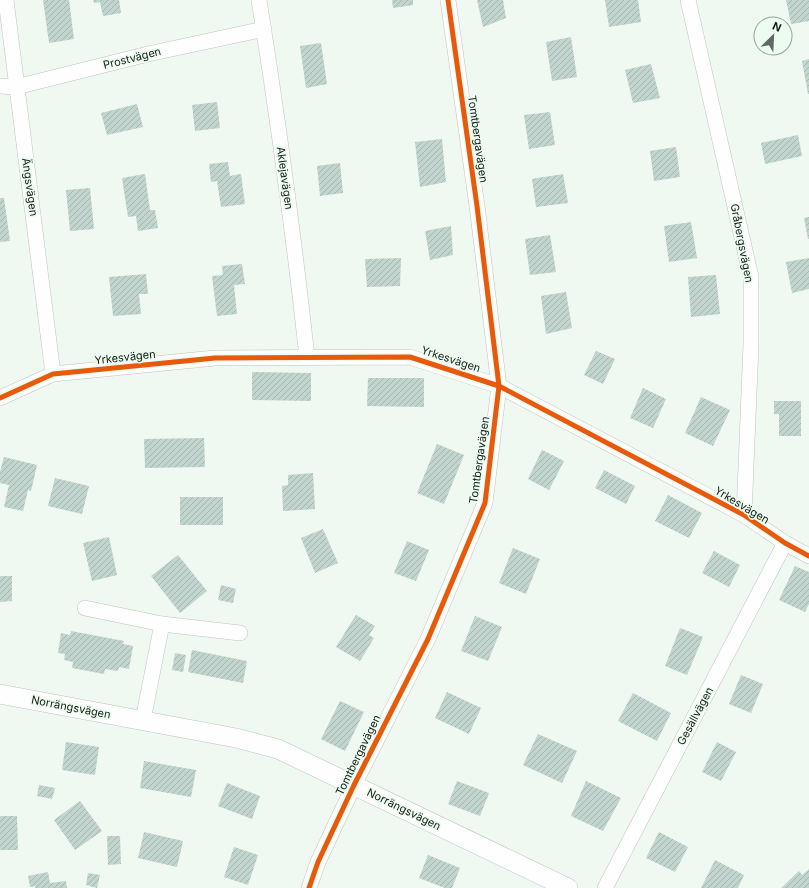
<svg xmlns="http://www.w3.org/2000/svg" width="809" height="888" viewBox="0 0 809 888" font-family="Inter,sans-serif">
<defs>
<pattern id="building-hatch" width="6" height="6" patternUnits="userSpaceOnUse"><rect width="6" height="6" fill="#c1d4ce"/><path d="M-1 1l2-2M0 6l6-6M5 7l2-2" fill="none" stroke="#a5b5b0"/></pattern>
</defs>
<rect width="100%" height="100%" fill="#f0f8f2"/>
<!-- building -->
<g fill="url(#building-hatch)">
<path d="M43 0H69L74 39 49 43Z"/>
<path d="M93 0H119L121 13 103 16 100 2 94 3Z"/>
<path d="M392 0H413V5L393 8Z"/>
<path d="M477 0H503L506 18 483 27Z"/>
<path d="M605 0H638L641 22 609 27Z"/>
<path d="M786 0H809V21L791 24Z"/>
<path d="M571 37 577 77 552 81 546 42Z"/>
<path d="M321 43 327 84 306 88 300 46Z"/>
<path d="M809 59V94H808L802 61Z"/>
<path d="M651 64 660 98 633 103 625 70Z"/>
<path d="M217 102 220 128 195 131 192 105Z"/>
<path d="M137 104 143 127 107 135 101 113Z"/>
<path d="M550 112 555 145 529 149 524 115Z"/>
<path d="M798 135 802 156 765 164 761 143Z"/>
<path d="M442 139 446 182 420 187 415 142Z"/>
<path d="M676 147 680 177 654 181 650 151Z"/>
<path d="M228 162 230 176 241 174 245 204 221 207 217 181 211 182 209 164Z"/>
<path d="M340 163 343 193 320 196 317 166Z"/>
<path d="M145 174 150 210H155L158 228 138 231 136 216 128 217 122 178Z"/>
<path d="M563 174 568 203 536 207 532 179Z"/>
<path d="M90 188 94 229 70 231 66 190Z"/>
<path d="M0 198H4L10 241 0 242Z"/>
<path d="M809 217V239H808L804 218Z"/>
<path d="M691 222 697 258 669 262 664 226Z"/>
<path d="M451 226 453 255 430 260 425 231Z"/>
<path d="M550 235 556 272 530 275 525 239Z"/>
<path d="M401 258 400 286 367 287 365 259Z"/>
<path d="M809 258V289L792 293 786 262Z"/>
<path d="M242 264 245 284 234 285 237 314 217 316 212 276 223 275 222 266Z"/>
<path d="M146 274 148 294H139L141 314 113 316 109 277Z"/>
<path d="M716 275 720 314 691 317 688 277Z"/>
<path d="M566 292 572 328 546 334 541 296Z"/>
<path d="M596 351 615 359 603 384 584 375Z"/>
<path d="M252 372 311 373V401L252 400Z"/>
<path d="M368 378H424V407L367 406Z"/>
<path d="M643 388 666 399 653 428 630 418Z"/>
<path d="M701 397 730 410 713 446 685 433Z"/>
<path d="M774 401H801V436H779V414H774Z"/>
<path d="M204 438 205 467 145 468 144 439Z"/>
<path d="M437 444 464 455 444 504 417 493Z"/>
<path d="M542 450 564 461 549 490 528 479Z"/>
<path d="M4 457 37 465 31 491 28 490 23 511 4 507 9 485 0 483V472Z"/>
<path d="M604 470 635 486 626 504 595 488Z"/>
<path d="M313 473 315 509 283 511 282 486 288 485V475Z"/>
<path d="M55 478 89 486 82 514 48 506Z"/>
<path d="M668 495 702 513 689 538 655 521Z"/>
<rect x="180" y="497" width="43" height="28"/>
<path d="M323 529 338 563 315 573 301 538Z"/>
<path d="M109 537 117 575 92 581 83 543Z"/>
<path d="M407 541 429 550 416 581 394 573Z"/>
<path d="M513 548 540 559 526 594 499 583Z"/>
<path d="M714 551 740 565 729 587 702 573Z"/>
<path d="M178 555 207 591 180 613 151 576Z"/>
<path d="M795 566 809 572V604L805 612 779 600Z"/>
<path d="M0 576H12V601L0 602Z"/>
<path d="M221 585 236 589 233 603 218 600Z"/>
<path d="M356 615 375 626 369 635 374 638 360 661 336 647Z"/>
<path d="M475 616 502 627 488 661 461 651Z"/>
<path d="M680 628 703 637 687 675 665 666Z"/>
<path d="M71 631 124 641 123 644 133 646 129 669 119 667 118 671 105 669 104 674 72 668 73 662 64 660 65 654 58 653 61 633 70 635Z"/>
<path d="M192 650 247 661 243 683 188 672Z"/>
<path d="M175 653 186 655 183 672 172 670Z"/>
<path d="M741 675 763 684 751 713 729 704Z"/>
<path d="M447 692 481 708 469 734 435 718Z"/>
<path d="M633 693 671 713 657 741 618 721Z"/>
<path d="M340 701 364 712 345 751 321 739Z"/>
<path d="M538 734 577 751 562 783 523 765Z"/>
<path d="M66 742 99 747 95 775 62 770Z"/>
<path d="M717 742 736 752 721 781 702 772Z"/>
<path d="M144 761 196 770 191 797 140 788Z"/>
<path d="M457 781 489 793 480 816 448 804Z"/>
<path d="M586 781 621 798 603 831 571 816Z"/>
<path d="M227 783 260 796 252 819 218 806Z"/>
<path d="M39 785 55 788 52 799 37 796Z"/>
<path d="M80 801 102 831 75 850 54 820Z"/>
<path d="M0 816H17L18 850H0Z"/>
<path d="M144 832 183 841 177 867 138 858Z"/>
<path d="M659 832 688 847 675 872 646 858Z"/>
<path d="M107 836H120L121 864 108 865Z"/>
<path d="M234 847 258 855 248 885 224 877Z"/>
<path d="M428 855 460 868 452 888H445L419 878Z"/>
<path d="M715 860 744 875 738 888H701Z"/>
<path d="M809 869V888H781L799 871 802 875Z"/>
<path d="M48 872 50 883 66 881 67 888H35V886L30 887 28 876Z"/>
<path d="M88 873 100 875 97 888 86 885Z"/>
</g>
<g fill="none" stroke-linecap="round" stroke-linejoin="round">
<!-- minor casing -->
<g stroke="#bdc4bf" stroke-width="16">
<g id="minor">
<path d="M6 0 53 374"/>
<path d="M259 0C278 119 294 238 307 357"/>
<path d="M688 0 751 277V344L744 515"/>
<path d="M0 86 16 87 148 54 264 29"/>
<path d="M0 398 53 374 215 358 410 357 499 386 744 515 785 543 809 556"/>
<path d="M85 608 162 624 143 720"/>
<path d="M162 624 240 633"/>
<path d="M309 888 318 862 354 785 428 639 485 503 499 386 477 206 448 0"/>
<path d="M605 888 785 543"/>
</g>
</g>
<!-- tertiary casing -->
<g stroke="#bdc4bf" stroke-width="20">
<path id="tertiary" d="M0 694 236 738 278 749 568 888"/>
</g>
<!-- minor -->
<use href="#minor" stroke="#fdfefd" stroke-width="15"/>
<!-- tertiary -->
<use href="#tertiary" stroke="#fdfefd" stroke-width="19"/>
<!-- cycleway casing -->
<g stroke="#ecfcf0" stroke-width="8">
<g id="cycleway">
<path d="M0 398 53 374 215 358 410 357 499 386 744 515 785 543 809 556"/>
<path d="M309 888 318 862 354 785 428 639 485 503 499 386 477 206 448 0"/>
</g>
</g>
<!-- cycleway -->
<use href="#cycleway" stroke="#e8590c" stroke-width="5"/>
</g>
<g text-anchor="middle" stroke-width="3.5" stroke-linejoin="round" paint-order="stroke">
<!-- street labels -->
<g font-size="11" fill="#161b17" stroke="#ecfcf0">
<text transform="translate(132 58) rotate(-14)" y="4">Prostvägen</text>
<text transform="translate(478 139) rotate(82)" y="4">Tomtbergavägen</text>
<text transform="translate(285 178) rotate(82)" y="4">Aklejavägen</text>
<text transform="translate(30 187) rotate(82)" y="4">Ängsvägen</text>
<text transform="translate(742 243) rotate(79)" y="4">Gråbergsvägen</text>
<text transform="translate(125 357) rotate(-6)" y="4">Yrkesvägen</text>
<text transform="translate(451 359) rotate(18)" y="4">Yrkesvägen</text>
<text transform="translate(479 460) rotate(-82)" y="4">Tomtbergavägen</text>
<text transform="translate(742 505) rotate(31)" y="4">Yrkesvägen</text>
<text transform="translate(71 707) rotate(11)" y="4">Norrängsvägen</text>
<text transform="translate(695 716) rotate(-62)" y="4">Gesällvägen</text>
<text transform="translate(358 755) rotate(-64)" y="4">Tomtbergavägen</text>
<text transform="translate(404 809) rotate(26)" y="4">Norrängsvägen</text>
</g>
</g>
<!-- north arrow -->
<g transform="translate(773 36) rotate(24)"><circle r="19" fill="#ecfcf0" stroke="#96a299"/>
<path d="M0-3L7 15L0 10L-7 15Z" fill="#626864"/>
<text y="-6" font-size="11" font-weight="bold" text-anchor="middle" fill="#161b17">N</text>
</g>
</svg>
